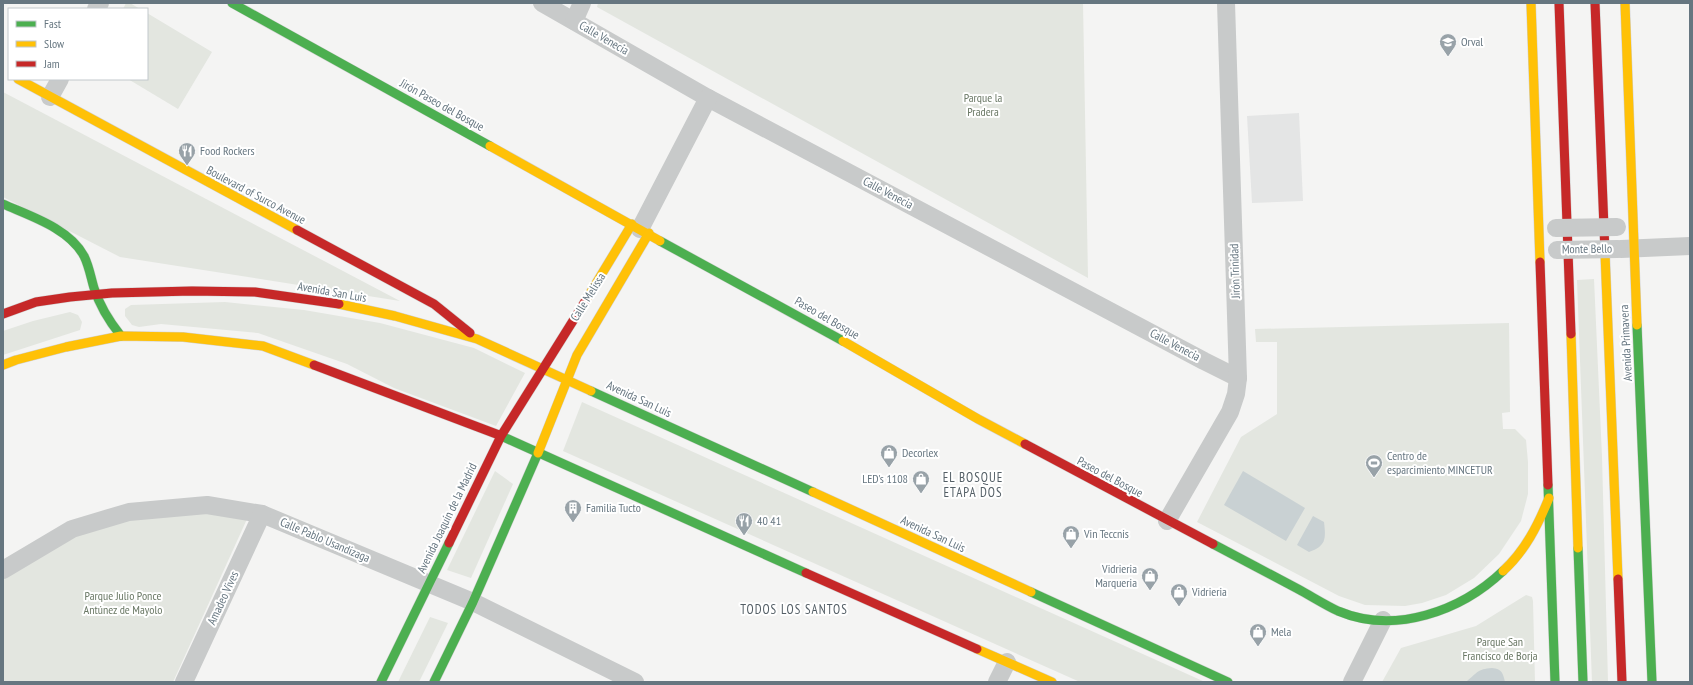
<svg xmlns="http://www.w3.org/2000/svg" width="1693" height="685" viewBox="0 0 1693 685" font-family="'PT Sans Narrow',sans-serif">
<rect width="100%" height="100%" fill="#f4f4f3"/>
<!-- built -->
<path fill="#e4e5e5" d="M1299 113 1303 201 1252 203 1247 116Z"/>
<!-- green -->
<g fill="#e3e6e0">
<path d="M126 3H130L140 9H123Z"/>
<path d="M598 3H1083L1088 278 597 7Z"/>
<path d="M147 13 212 52 178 109 128 79H147Z"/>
<path d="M3 92 400 301 120 257 3 197Z"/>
<path d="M1594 279 1602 457 1608 682H1592L1577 280Z"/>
<path d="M225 302 304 310 380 323 474 348 525 373 496 426 394 388 347 364 258 333 161 324 139 327 132 325 125 316V309L131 305Z"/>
<path d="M70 312 78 315 82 322 80 330 3 355V331L33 321Z"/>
<path d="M1509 323 1510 412 1502 413 1503 429H1515L1526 440 1528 462V494L1521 521 1499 554 1474 578 1446 595 1422 603 1405 606 1365 605 1339 596 1197 522 1241 437 1277 414V342H1256L1255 329Z"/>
<path d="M582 402 1205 682H1080L563 451Z"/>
<path d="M495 471 513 484 471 578 447 570Z"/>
<path d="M207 510 247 519 173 682H3V577L72 537 129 519Z"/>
<path d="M1526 595 1532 597 1533 601 1535 682H1382L1401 648 1476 626Z"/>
<path d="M430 617 448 623 419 682H398Z"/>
</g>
<!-- water -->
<g fill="#c9d1d3">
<path d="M1243 471 1305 508 1286 541 1224 505Z"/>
<path d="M1313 516 1324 522C1326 539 1326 546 1309 552L1297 545Z"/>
<path d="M1492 668C1502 669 1503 673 1505 682H1466C1477 673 1477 669 1492 668Z"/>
</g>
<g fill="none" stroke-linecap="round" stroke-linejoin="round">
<!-- fast casing -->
<g stroke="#d1d1d1" stroke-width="10">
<g id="fast">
<path d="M232 3 490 146"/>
<path d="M3 204C30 216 69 228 84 256 89 266 91 278 94 288 100 307 109 321 121 336"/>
<path d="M660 241 843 341"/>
<path d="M1637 325 1652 682"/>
<path d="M591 391 813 492"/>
<path d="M499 435 806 573"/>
<path d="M1548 485 1555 682"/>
<path d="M1213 544C1241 559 1270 574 1298 589 1311 596 1325 605 1338 611 1395 635 1461 611 1503 571"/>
<path d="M1578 548 1583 682"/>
<path d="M1031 592 1228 682"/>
<path d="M381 682 449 543"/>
<path d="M434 682 473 602 538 453"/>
</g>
</g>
<!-- slow casing -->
<g stroke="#d1d1d1" stroke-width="10">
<g id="slow">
<path d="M1531 3 1540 262"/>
<path d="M1625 3 1637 325"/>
<path d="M18 79 297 230"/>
<path d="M490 146 660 241"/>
<path d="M1605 253 1618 579"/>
<path d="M586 300 632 224"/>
<path d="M339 304 395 316 477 339 591 391"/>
<path d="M1571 334 1578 548"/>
<path d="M843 341 978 419 1025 444"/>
<path d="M3 365 16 360 66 347 121 336 183 337 263 346 314 365"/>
<path d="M538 453 577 355 649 233"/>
<path d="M813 492 1031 592"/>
<path d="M1503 571C1525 551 1538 525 1549 498"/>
<path d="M977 649 1052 682"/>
</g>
</g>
<!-- jam casing -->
<g stroke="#d1d1d1" stroke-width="10">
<g id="jam">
<path d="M1559 3 1571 334"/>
<path d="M1595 3 1605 253"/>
<path d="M297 230 434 304 470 333"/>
<path d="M1540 262 1548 485"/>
<path d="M3 314 36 302 70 297 112 293 192 291 255 292 339 304"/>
<path d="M314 365 499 435"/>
<path d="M1025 444 1213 544"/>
<path d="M449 543 501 436 586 300"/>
<path d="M806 573 977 649"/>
<path d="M1618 579 1622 682"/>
</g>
</g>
<!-- street -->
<g stroke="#c8caca" stroke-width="18">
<path d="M542 3 708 98 1204 361 1238 378"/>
<path d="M96 9 100 3"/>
<path d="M574 21 582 3"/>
<path d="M50 97 60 79"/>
<path d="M640 229 708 98"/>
<path d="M1621 249 1690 246"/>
<path d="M1167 521 1230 412 1236 394 1238 378 1226 3"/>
<path d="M3 570 72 529 129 512 207 505 262 514 473 602 635 682"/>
<path d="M184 682 262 514"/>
<path d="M997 682 1007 662"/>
<path d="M1352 682 1383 620"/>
</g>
<!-- fast -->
<use href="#fast" stroke="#4caf50" stroke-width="9"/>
<!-- slow -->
<use href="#slow" stroke="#ffc107" stroke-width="9"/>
<!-- jam -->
<use href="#jam" stroke="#c62828" stroke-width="9"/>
<!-- street-bridge -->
<g stroke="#c8caca" stroke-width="18">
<path d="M1556 228 1617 227"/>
<path d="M1557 250 1618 249"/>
</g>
</g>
<!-- icons -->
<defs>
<g id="university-pin" transform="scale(0.9)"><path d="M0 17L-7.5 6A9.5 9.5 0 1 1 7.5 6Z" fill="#98a2a8" stroke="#fff"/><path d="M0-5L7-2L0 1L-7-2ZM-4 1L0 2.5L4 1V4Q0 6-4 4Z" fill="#fff"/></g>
<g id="restaurant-pin" transform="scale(0.9)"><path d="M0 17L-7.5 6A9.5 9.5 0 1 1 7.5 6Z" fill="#98a2a8" stroke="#fff"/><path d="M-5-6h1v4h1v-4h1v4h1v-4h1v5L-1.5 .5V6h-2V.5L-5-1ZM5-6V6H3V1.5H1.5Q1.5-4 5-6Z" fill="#fff"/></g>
<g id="shop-pin" transform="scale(0.9)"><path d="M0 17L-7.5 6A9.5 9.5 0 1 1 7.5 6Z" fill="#98a2a8" stroke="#fff"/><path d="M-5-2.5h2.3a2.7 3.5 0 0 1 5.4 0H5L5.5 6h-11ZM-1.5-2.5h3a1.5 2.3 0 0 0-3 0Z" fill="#fff"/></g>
<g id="stadium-pin" transform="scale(0.9)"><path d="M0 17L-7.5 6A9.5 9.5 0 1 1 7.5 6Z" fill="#98a2a8" stroke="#fff"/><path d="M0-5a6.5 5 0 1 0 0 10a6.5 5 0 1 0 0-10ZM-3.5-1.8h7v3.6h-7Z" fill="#fff"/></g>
<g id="building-pin" transform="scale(0.9)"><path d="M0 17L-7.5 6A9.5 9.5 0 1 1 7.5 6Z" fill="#98a2a8" stroke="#fff"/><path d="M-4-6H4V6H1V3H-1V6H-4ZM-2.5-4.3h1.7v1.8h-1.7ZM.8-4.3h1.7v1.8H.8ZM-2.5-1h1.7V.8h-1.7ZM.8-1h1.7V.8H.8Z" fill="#fff"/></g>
</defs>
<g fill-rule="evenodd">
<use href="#university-pin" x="1448" y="42"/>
<use href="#restaurant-pin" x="187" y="151"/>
<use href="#shop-pin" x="889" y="453"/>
<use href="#stadium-pin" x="1374" y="463"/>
<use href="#shop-pin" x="921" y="479"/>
<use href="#building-pin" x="573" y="508"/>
<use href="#restaurant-pin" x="744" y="521"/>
<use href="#shop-pin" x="1071" y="534"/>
<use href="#shop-pin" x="1150" y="576"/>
<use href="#shop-pin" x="1179" y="592"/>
<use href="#shop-pin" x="1258" y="632"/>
</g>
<g text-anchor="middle" stroke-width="4" stroke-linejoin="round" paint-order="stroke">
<!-- street labels -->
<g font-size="12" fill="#667680" stroke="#fff">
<text transform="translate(604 38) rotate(30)" y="4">Calle Venecia</text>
<text transform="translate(442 105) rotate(29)" y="4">Jirón Paseo del Bosque</text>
<text transform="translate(888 193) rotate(28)" y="4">Calle Venecia</text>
<text transform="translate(256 195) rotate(28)" y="4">Boulevard of Surco Avenue</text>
<text transform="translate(1587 249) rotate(-1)" y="4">Monte Bello</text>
<text transform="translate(1235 271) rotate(-92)" y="4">Jirón Trinidad</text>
<text transform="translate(332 292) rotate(10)" y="4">Avenida San Luis</text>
<text transform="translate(588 297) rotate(-58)" y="4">Calle Melissa</text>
<text transform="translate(827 318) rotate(30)" y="4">Paseo del Bosque</text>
<text transform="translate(1626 343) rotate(-93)" y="4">Avenida Primavera</text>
<text transform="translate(1175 345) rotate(28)" y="4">Calle Venecia</text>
<text transform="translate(639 399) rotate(25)" y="4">Avenida San Luis</text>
<text transform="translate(1110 477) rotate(28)" y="4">Paseo del Bosque</text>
<text transform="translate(447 518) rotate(-64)" y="4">Avenida Joaquín de la Madrid</text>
<text transform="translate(933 534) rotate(25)" y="4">Avenida San Luis</text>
<text transform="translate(325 540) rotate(23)" y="4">Calle Pablo Usandizaga</text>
<text transform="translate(223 598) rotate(-65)" y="4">Amadeo Vives</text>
</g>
<!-- poi labels -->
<g font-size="12" fill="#667680" stroke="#fff" text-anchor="start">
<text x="1461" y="46">Orval</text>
<text x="200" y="155">Food Rockers</text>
<text x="902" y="457">Decorlex</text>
<text x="1387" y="460">Centro de<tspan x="1387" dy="14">esparcimiento MINCETUR</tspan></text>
<text x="908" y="483" text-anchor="end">LED's 1108</text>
<text x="586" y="512">Familia Tucto</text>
<text x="757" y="525">40 41</text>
<text x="1084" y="538">Vin Teccnis</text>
<text x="1137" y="573" text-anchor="end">Vidrieria<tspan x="1137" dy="14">Marqueria</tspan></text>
<text x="1192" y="596">Vidrieria</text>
<text x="1271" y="636">Mela</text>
</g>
<!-- park labels -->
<g font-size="12" fill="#6a7865" stroke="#fff">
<text x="983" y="102">Parque la<tspan x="983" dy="14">Pradera</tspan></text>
<text x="123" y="600">Parque Julio Ponce<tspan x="123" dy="14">Antúnez de Mayolo</tspan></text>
<text x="1500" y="646">Parque San<tspan x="1500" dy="14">Francisco de Borja</tspan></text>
</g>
<!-- neighbourhood labels -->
<g font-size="13" letter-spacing="1" fill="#545f66" stroke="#fff">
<text x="973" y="482">EL BOSQUE<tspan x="973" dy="15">ETAPA DOS</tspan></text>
<text x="794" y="614">TODOS LOS SANTOS</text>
</g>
</g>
<!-- border -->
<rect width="1693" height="685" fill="none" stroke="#667680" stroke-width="8"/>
<!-- legend -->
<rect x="8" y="8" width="140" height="72" fill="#ffffff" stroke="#c2c8cc"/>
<rect x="16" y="21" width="20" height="6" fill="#4caf50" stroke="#c2c8cc"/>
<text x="44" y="28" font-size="12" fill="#667680">Fast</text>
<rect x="16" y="41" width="20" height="6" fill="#ffc107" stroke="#c2c8cc"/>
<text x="44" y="48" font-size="12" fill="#667680">Slow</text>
<rect x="16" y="61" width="20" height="6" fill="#c62828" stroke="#c2c8cc"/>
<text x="44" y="68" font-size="12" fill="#667680">Jam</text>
</svg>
